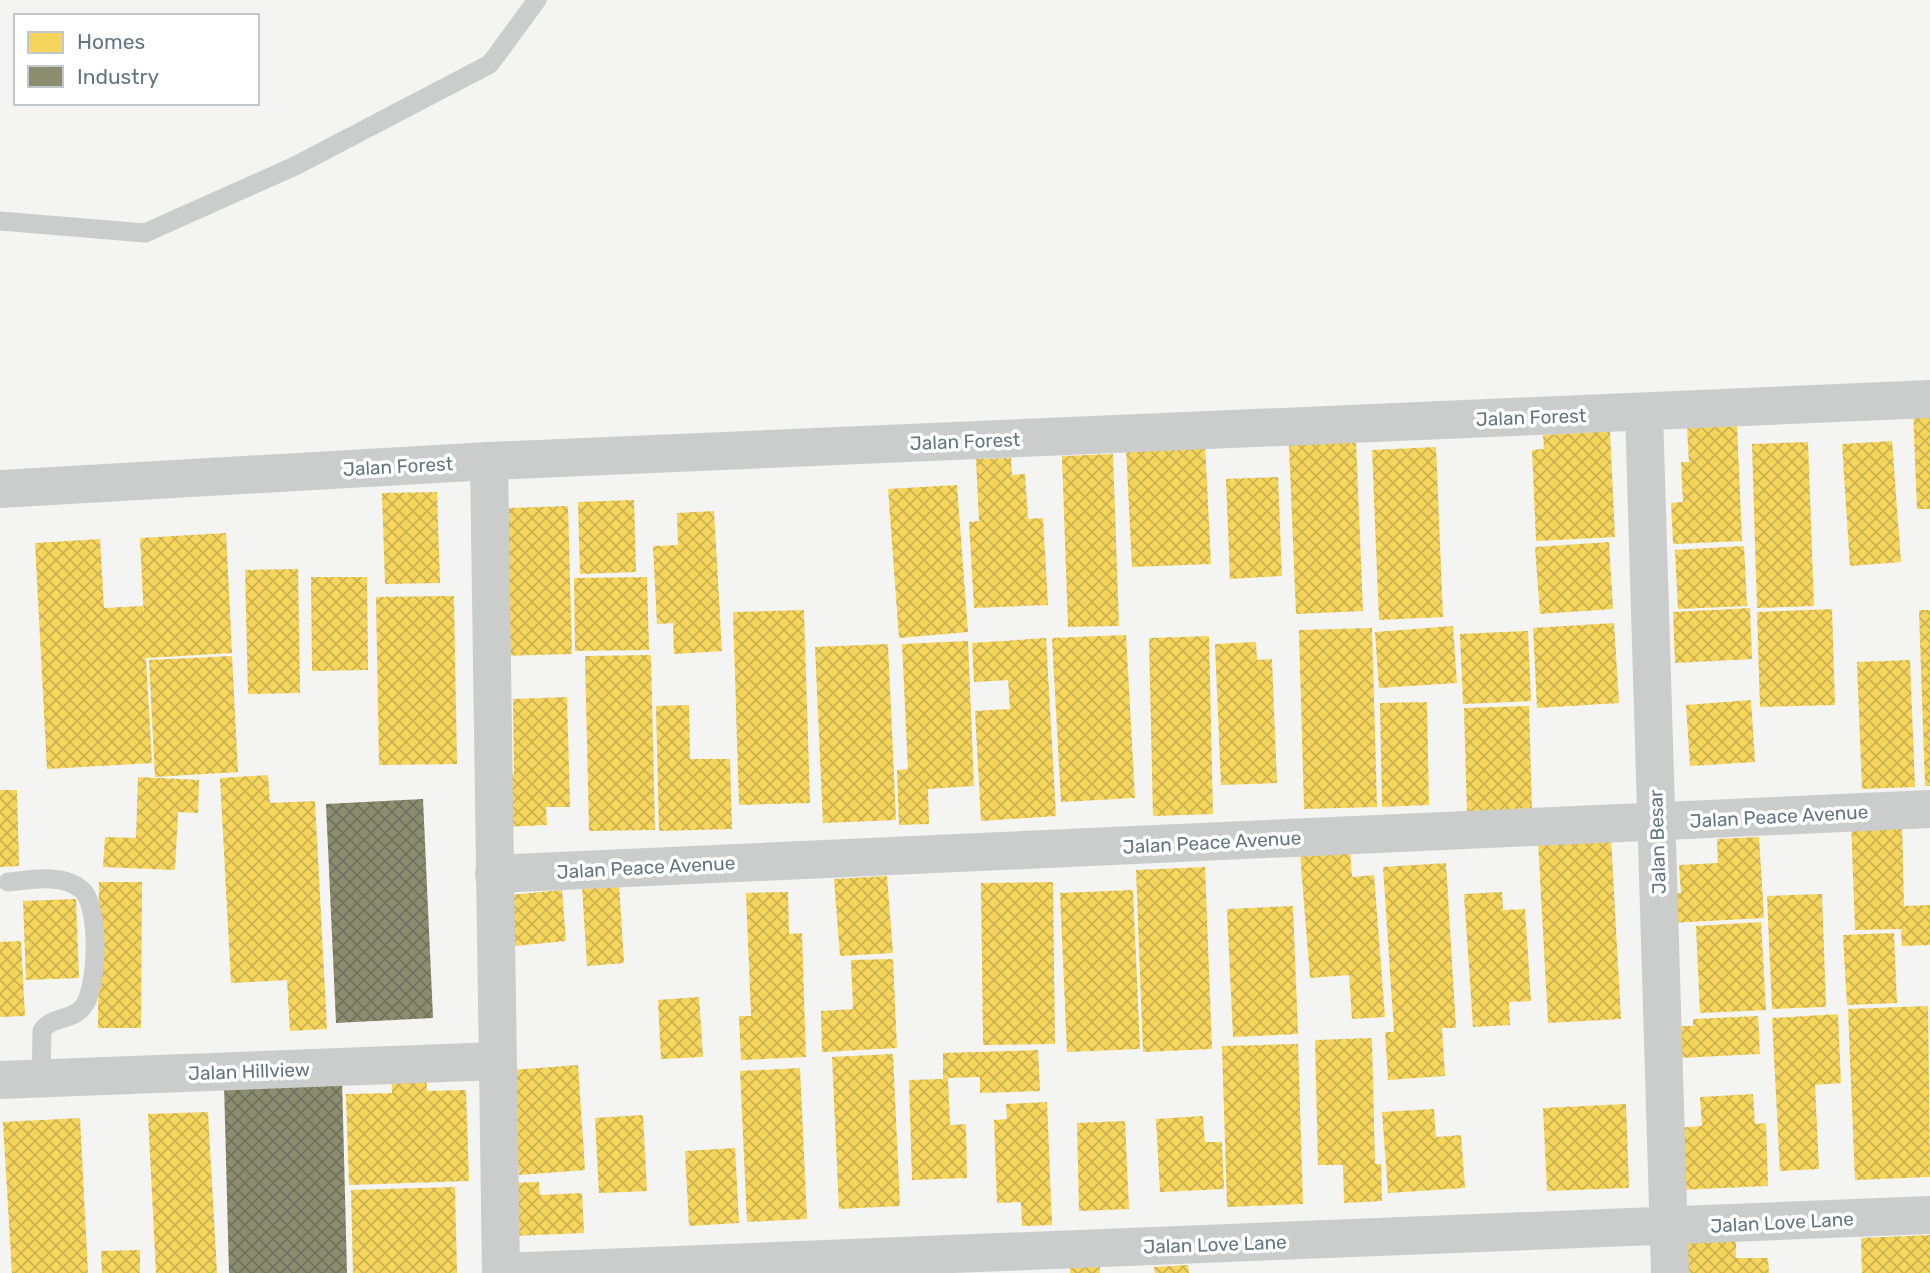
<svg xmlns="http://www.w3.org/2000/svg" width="1930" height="1273" viewBox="0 0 1930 1273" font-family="Rubik,sans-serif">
<defs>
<pattern id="homes-cross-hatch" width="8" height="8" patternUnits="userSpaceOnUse" patternTransform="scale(1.75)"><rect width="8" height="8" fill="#f6d55c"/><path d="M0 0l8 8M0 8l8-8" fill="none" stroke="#cbb151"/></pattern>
<pattern id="industry-cross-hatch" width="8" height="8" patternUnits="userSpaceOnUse" patternTransform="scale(1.75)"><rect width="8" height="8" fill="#8c8c6e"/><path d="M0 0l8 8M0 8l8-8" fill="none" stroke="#70725c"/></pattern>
</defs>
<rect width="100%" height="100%" fill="#f4f4f2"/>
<!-- homes -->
<g fill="url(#homes-cross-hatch)">
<path d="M1930 407V509H1917L1913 408Z"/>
<path d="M1737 426 1742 541 1673 544 1671 503 1683 502 1681 462H1689L1687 428Z"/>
<path d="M1610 431 1615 537 1536 541 1532 450 1544 449 1543 435Z"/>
<path d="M1356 441 1363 611 1296 614 1289 444Z"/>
<path d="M1892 441 1901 562 1850 566 1842 444Z"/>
<path d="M1808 442 1814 606 1757 608 1752 444Z"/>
<path d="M1205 444 1211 564 1132 567 1126 448Z"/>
<path d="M1436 447 1443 617 1379 620 1372 450Z"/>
<path d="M1113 454 1119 626 1068 627 1062 456Z"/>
<path d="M1011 458 1012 475 1025 474 1028 519 1043 518 1048 605 974 608 969 522 979 521 976 459Z"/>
<path d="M1278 477 1282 576 1230 579 1226 479Z"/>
<path d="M957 485 968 632 899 638 888 489Z"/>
<path d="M437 492 440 583 385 584 382 493Z"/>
<path d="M634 500 636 572 580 574 578 502Z"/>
<path d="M568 506 572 654 501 656 498 520H509V508Z"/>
<path d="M714 511 722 651 674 654 673 623 657 624 653 546 678 545 677 513Z"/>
<path d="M226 533 232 653 146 658 152 763 47 769 35 543 100 539 104 608 143 606 144 621 140 538Z"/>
<path d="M1609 542 1613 609 1540 614 1535 547Z"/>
<path d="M1744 546 1747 606 1678 609 1675 550Z"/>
<path d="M298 569 300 693 248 694 245 570Z"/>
<path d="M311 577H367L368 670 312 671Z"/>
<path d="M647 577 649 650 575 651 574 578Z"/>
<path d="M454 596 457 764 379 765 376 597Z"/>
<path d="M1750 608 1752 659 1675 663 1673 612Z"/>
<path d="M1832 609 1835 705 1760 707 1757 612Z"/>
<path d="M804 610 810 803 739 805 733 612Z"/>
<path d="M1919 610H1930V786H1925Z"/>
<path d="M1614 623 1619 703 1537 708 1533 628Z"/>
<path d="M1453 626 1457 683 1379 688 1375 632Z"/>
<path d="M1372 628 1377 807 1304 809 1299 630Z"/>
<path d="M1528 631 1531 701 1463 704 1460 634Z"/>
<path d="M1126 635 1135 798 1061 802 1052 638Z"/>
<path d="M1209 636 1213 814 1153 816 1149 638Z"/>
<path d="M1046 638 1056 816 981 821 975 711 1010 709 1008 680 974 682 972 643Z"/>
<path d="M968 641 974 786 928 789 929 824 899 825 897 770 908 769 902 644Z"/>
<path d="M1256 642 1257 660 1272 659 1277 783 1221 785 1215 644Z"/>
<path d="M888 644 896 820 823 823 815 647Z"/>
<path d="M651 655 655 830 589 831 585 656Z"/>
<path d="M232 656 238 772 155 777 149 660Z"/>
<path d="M1910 660 1915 787 1862 789 1857 662Z"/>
<path d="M567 697 570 807H546L547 825 499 827 497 776 514 775 513 699Z"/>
<path d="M1751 700 1755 762 1690 766 1686 705Z"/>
<path d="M1427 702 1429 805 1382 807 1380 703Z"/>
<path d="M689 705 690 759H730L732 829 659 831 656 706Z"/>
<path d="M1529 706 1532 812 1467 814 1464 708Z"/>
<path d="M268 775 270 803 315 801 327 1029 290 1031 287 980 231 983 220 778Z"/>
<path d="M138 777 199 780 198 813 178 812 175 870 103 867 105 837 136 838Z"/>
<path d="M0 790H17L19 866 0 867Z"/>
<path d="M1902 819 1904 906 1930 905V945L1902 946 1901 929 1855 930 1851 820Z"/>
<path d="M1759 837 1764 918 1670 923 1668 894 1681 893 1679 865 1718 863 1717 839Z"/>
<path d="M1611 838 1621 1019 1548 1023 1538 841Z"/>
<path d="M1350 849 1352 877 1374 875 1385 1017 1352 1019 1349 975 1310 978 1300 853Z"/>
<path d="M1446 863 1456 1028H1442L1445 1076 1388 1080 1385 1032H1394L1383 867Z"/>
<path d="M1205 867 1212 1049 1143 1052 1136 870Z"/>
<path d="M887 876 893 953 840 956 834 879Z"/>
<path d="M99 882H142L141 1028H98Z"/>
<path d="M1053 882 1055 1044 983 1045 981 883Z"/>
<path d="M619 884 624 963 587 966 582 887Z"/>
<path d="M562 890 566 941 514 946 510 895Z"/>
<path d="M1133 890 1140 1049 1067 1052 1060 893Z"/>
<path d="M788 892 789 934 802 933 806 1057 741 1060 739 1016H751L746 893Z"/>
<path d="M1502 892 1503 910 1525 909 1531 1001 1509 1002 1510 1025 1473 1027 1464 894Z"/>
<path d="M1822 894 1826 1007 1772 1009 1767 896Z"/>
<path d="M76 899 79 978 26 980 23 901Z"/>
<path d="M1293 906 1298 1034 1233 1037 1227 909Z"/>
<path d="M1761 922 1766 1010 1700 1013 1696 926Z"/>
<path d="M1894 933 1897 1003 1847 1005 1843 935Z"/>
<path d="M21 941 25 1016 0 1017V942Z"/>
<path d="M893 959 897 1048 822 1052 821 1011 853 1009 851 960Z"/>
<path d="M699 997 703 1057 661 1059 658 1000Z"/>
<path d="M1928 1006 1930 1177 1855 1180 1848 1009Z"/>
<path d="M1838 1014 1841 1083 1815 1085 1819 1169 1780 1171 1772 1018Z"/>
<path d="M1758 1016 1760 1054 1679 1058 1678 1026H1693V1019Z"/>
<path d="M1372 1038 1375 1164H1381L1382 1201 1344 1203 1343 1165H1318L1315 1040Z"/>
<path d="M1298 1044 1303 1204 1227 1207 1222 1046Z"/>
<path d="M1038 1050 1040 1091 980 1093V1077L948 1078 950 1125 966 1124 967 1178 912 1180 909 1080 943 1079V1053Z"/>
<path d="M893 1054 900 1206 839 1209 832 1057Z"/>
<path d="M578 1065 585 1170 519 1175 512 1070Z"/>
<path d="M800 1068 807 1219 747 1222 740 1071Z"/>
<path d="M426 1072 427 1091 466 1090 469 1181 349 1185 346 1094 392 1093 391 1073Z"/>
<path d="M1753 1094 1755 1124 1766 1123 1768 1186 1679 1190 1676 1128 1702 1126 1700 1097Z"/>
<path d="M1047 1102 1052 1225 1022 1226 1021 1202 997 1203 994 1120 1007 1119 1006 1104Z"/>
<path d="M1626 1104 1629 1188 1547 1191 1543 1108Z"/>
<path d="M1434 1109 1436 1137 1461 1135 1465 1188 1388 1193 1382 1112Z"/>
<path d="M208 1112 217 1273H156L148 1114Z"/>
<path d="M643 1115 647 1191 599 1193 595 1118Z"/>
<path d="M1203 1116 1205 1142H1222L1224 1189 1160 1192 1156 1119Z"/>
<path d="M80 1118 88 1273H12L3 1122Z"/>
<path d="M1125 1121 1129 1209 1079 1211 1077 1123Z"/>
<path d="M735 1148 739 1223 689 1226 685 1151Z"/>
<path d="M539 1182 540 1195 582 1193 584 1233 512 1236 510 1183Z"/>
<path d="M455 1187 457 1273H353L351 1190Z"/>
<path d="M1930 1235V1273H1862L1861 1238Z"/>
<path d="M1736 1238V1258H1768L1769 1273H1677L1676 1240Z"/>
<path d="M140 1250V1273H102L101 1251Z"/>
<path d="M1100 1263V1273H1070V1264Z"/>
<path d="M1188 1265 1189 1273H1155L1154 1267Z"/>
</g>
<!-- industry -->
<g fill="url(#industry-cross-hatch)">
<path d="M423 799 433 1018 336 1023 326 804Z"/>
<path d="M342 1079 347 1273H229L224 1083Z"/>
</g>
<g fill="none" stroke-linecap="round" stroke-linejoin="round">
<!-- service -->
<g stroke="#cbcdcd" stroke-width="19">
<path d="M0 221 145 233 295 166 490 64 537 0"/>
<path d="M8 882C30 880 62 873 81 889 101 904 98 989 83 1007 72 1021 51 1016 42 1031L41 1079"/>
</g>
<!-- minor -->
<g stroke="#cbcdcd" stroke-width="38">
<path d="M1644 412 1670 1273"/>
<path d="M489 461 501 1273"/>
<path d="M0 489 489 461 1930 399"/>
<path d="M494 874 1930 809"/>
<path d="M0 1080 497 1061"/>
<path d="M501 1272 1930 1215"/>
</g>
</g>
<g text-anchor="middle" stroke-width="7" stroke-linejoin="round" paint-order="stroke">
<!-- street labels -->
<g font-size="19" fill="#647681" stroke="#fff">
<text transform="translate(1531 417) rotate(-2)" y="7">Jalan Forest</text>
<text transform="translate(965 441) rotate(-2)" y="7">Jalan Forest</text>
<text transform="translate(398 466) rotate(-3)" y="7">Jalan Forest</text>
<text transform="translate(1779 816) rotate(-3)" y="7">Jalan Peace Avenue</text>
<text transform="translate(1212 842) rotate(-3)" y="7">Jalan Peace Avenue</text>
<text transform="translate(1657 842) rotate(-92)" y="7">Jalan Besar</text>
<text transform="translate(646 867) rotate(-3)" y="7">Jalan Peace Avenue</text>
<text transform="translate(249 1071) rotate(-2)" y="7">Jalan Hillview</text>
<text transform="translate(1782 1222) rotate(-3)" y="7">Jalan Love Lane</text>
<text transform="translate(1215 1244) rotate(-2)" y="7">Jalan Love Lane</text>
</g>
</g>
<!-- legend -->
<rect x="14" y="14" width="245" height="91" fill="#ffffff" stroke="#c1c8cd" stroke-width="2"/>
<rect x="28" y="32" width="35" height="21" fill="#f6d55c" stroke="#c1c8cd" stroke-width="2"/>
<text x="77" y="49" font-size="21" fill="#647681">Homes</text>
<rect x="28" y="66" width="35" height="21" fill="#8c8c6e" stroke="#c1c8cd" stroke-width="2"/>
<text x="77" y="84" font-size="21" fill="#647681">Industry</text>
</svg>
